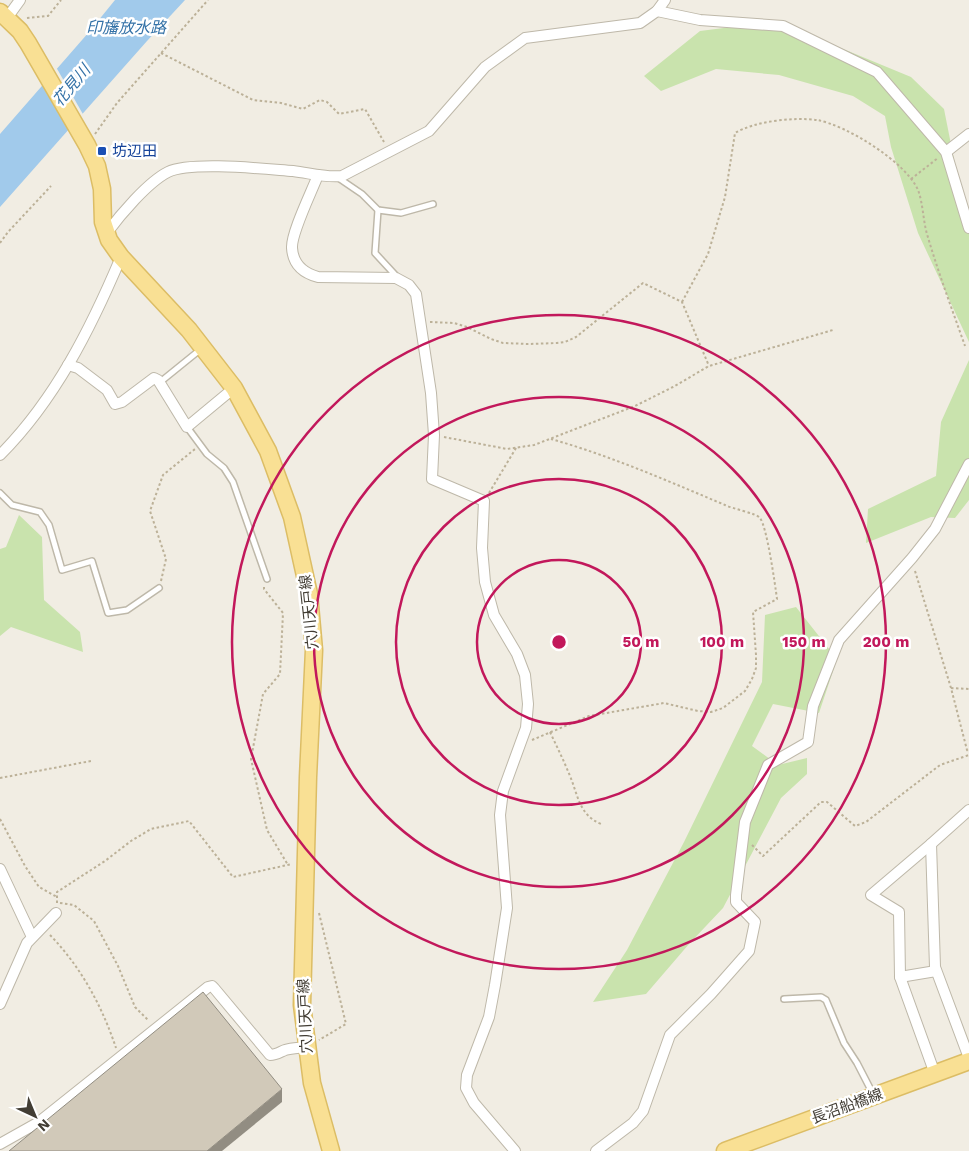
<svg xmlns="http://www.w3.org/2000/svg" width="969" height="1151" viewBox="0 0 969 1151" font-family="'Work Sans','Noto Sans JP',sans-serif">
<rect width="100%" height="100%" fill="#f1ede3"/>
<!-- green -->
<g fill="#c9e3ad">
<path d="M755 24 836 46 911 77 944 109 962 200 969 214V342L918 233 891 147 885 116 853 96 779 75 716 69 661 91 644 76 700 31Z"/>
<path d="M969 360V500L955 518 931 517 866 543 868 509 936 476 941 422Z"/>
<path d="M19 515 42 537 44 600 80 632 83 652 11 627 0 636V549L6 547Z"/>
<path d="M796 607 837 659 819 713 773 704 752 746 778 765 807 758V774L781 798 723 908 689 944 646 994 593 1002 627 950 684 842 762 682 765 615Z"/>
</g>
<!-- water -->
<path fill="#a1caeb" d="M115 0H185L147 41 0 207V134L89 32Z"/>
<!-- pier -->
<path fill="#f1ede3" d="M56 67 84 116 72 130 43 81Z"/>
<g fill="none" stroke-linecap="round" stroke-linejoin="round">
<!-- lane casing -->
<g stroke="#beb8a9" stroke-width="8">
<g id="lane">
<path d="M337 177 362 194 378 210 401 213 433 204"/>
<path d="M378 210 375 253 398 278"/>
<path d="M159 383 201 349"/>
<path d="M187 427 207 454 224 468 233 482 267 579"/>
<path d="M0 493 12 505 40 512 49 525 62 570 92 561 108 613 127 610 159 588"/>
<path d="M784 999 821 997 826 1000 844 1043 857 1063 873 1094"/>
</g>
</g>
<!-- street casing -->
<g stroke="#beb8a9" stroke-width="12">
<g id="street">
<path d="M657 11 700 20 783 26 877 72 946 152 969 228"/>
<path d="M7 18 20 0"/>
<path d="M946 152 969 134"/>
<path d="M318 175C312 191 291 233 292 248 293 264 303 273 318 277L396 278 409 285 416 294 431 393 434 435 432 479 484 501 482 548 485 582 494 615 517 654 525 675 528 704 526 728 503 791 500 815 507 908 495 985 489 1017 467 1075 466 1088 474 1103 515 1151"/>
<path d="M106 234C120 215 148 182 168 172 191 161 265 169 293 171 310 173 325 178 342 176L429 131 485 67 525 38 640 23 657 11 665 0"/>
<path d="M68 365 78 368 107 390 115 404 122 402 154 378 158 380 187 427 234 388"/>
<path d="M0 455C55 400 91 328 121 257"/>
<path d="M969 810 931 844 935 967 969 1058"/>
<path d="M931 844 871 895 899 912 900 977 935 1074"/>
<path d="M0 869 32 937"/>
<path d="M900 977 936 971"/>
<path d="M0 1004 27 943 56 913"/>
<path d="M0 1144 39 1122 208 987 212 986 214 988 270 1055C276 1055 280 1052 285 1050 292 1048 299 1048 306 1047"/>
<path d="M596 1151 633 1123 643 1111 670 1035 711 994 749 951 755 922 736 902V895L745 822 768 765 808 742 813 706 839 640 912 558 935 529 969 464"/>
</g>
</g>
<!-- primary casing -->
<g stroke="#dcbd65" stroke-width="19">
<g id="primary">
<path d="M0 12 20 31 28 43 87 145 97 166 102 189 103 222 109 240 121 257 189 330 234 388 268 451 292 517 309 594 314 650 308 777 302 1005 312 1083 331 1151"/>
<path d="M725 1151 969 1061"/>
</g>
</g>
<!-- path -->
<g stroke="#bcb198" stroke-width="2" stroke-dasharray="2.5 2.5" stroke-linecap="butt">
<path d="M27 18 48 16 61 0"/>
<path d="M161 53 253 100 281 103 303 109 320 100 327 102 339 114 365 109 384 142"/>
<path d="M95 134 117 103 208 0"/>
<path d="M911 179 938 158"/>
<path d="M0 243 8 232 51 186"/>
<path d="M682 302 708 254 725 197 735 133C755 121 794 117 817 120 846 125 906 162 918 190 923 203 923 220 927 234 938 272 952 309 965 346"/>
<path d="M430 322 454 323 467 327 491 339 503 343 528 344 557 343 565 342 576 337 643 283 682 302 709 366"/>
<path d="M444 437 507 449 534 445 635 406 673 387 709 366 833 330"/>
<path d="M489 493 516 448"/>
<path d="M915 571 951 688 967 750 969 752"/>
<path d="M161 581 166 559 150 511 163 475 195 449"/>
<path d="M264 587V589L283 613 280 674 263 694 251 759 267 830 288 865"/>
<path d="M951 688 969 689"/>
<path d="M550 732C557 747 564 761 570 776 578 795 579 815 601 824"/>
<path d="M532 740 589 716 664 703 698 711 711 712 723 708 745 691 752 679 756 668V655L753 612 777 599C775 584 767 527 760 518 756 513 733 509 725 505 668 481 611 456 551 439"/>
<path d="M0 778 91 761"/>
<path d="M0 819 25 866 39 887 57 897"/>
<path d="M752 845 763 856 821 802H827L855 826 866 822 940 765 969 755"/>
<path d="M57 903V892L105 861 131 841 151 829 189 821 233 877 292 864"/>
<path d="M60 903 74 905 94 921 118 966 135 1007 149 1021"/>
<path d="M319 913 346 1024 319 1040"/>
<path d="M50 935C81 967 102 1006 116 1048"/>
</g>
<!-- lane -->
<use href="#lane" stroke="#fff" stroke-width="5"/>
<!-- street -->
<use href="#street" stroke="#fff" stroke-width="10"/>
<!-- primary -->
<use href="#primary" stroke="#f9e094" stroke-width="16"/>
</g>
<!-- shaded-wall -->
<path fill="#928d82" d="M282 1089V1102L222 1151H207Z"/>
<!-- building -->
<path fill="#d1c9b9" stroke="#928d82" d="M203 992 282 1089 207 1151H9Z"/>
<!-- distance rings -->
<g fill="none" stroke="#c2185b" stroke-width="2.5">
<circle cx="559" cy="642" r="82"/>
<circle cx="559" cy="642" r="163"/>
<circle cx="559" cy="642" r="245"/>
<circle cx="559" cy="642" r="327"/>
</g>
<!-- markers -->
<rect fill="#1a4fb4" stroke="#fff" stroke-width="2" x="97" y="146" width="10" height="10" rx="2.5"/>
<g text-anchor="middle" stroke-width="5" stroke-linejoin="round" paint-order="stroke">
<!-- transit labels -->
<g font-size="15" fill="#164399" stroke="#fff" text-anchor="start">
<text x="112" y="156">坊辺田</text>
</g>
<!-- street labels -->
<g font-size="15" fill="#423d34" stroke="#fff">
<text transform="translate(309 612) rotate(-96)" y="5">穴川天戸線</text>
<text transform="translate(305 1016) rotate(-93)" y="5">穴川天戸線</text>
<text transform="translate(847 1106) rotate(-20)" y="5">長沼船橋線</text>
</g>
<!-- water labels -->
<g font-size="16" font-style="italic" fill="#3472a7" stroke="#fff">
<text x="126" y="33">印旛放水路</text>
<text transform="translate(71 85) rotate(-50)" y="6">花見川</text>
</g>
</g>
<circle cx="559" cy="642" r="8" fill="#c2185b" stroke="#fff" stroke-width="2.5"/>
<g font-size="15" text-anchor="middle" font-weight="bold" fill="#c2185b" stroke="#fff" stroke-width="5" stroke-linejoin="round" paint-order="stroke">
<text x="641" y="647">50 m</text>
<text x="722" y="647">100 m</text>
<text x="804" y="647">150 m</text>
<text x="886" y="647">200 m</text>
</g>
<!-- north arrow -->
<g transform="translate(35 1116) rotate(136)" stroke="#ffffff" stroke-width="4" paint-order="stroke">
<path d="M0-4L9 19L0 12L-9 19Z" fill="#423d34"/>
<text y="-8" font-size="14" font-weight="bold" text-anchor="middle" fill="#423d34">N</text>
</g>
</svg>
